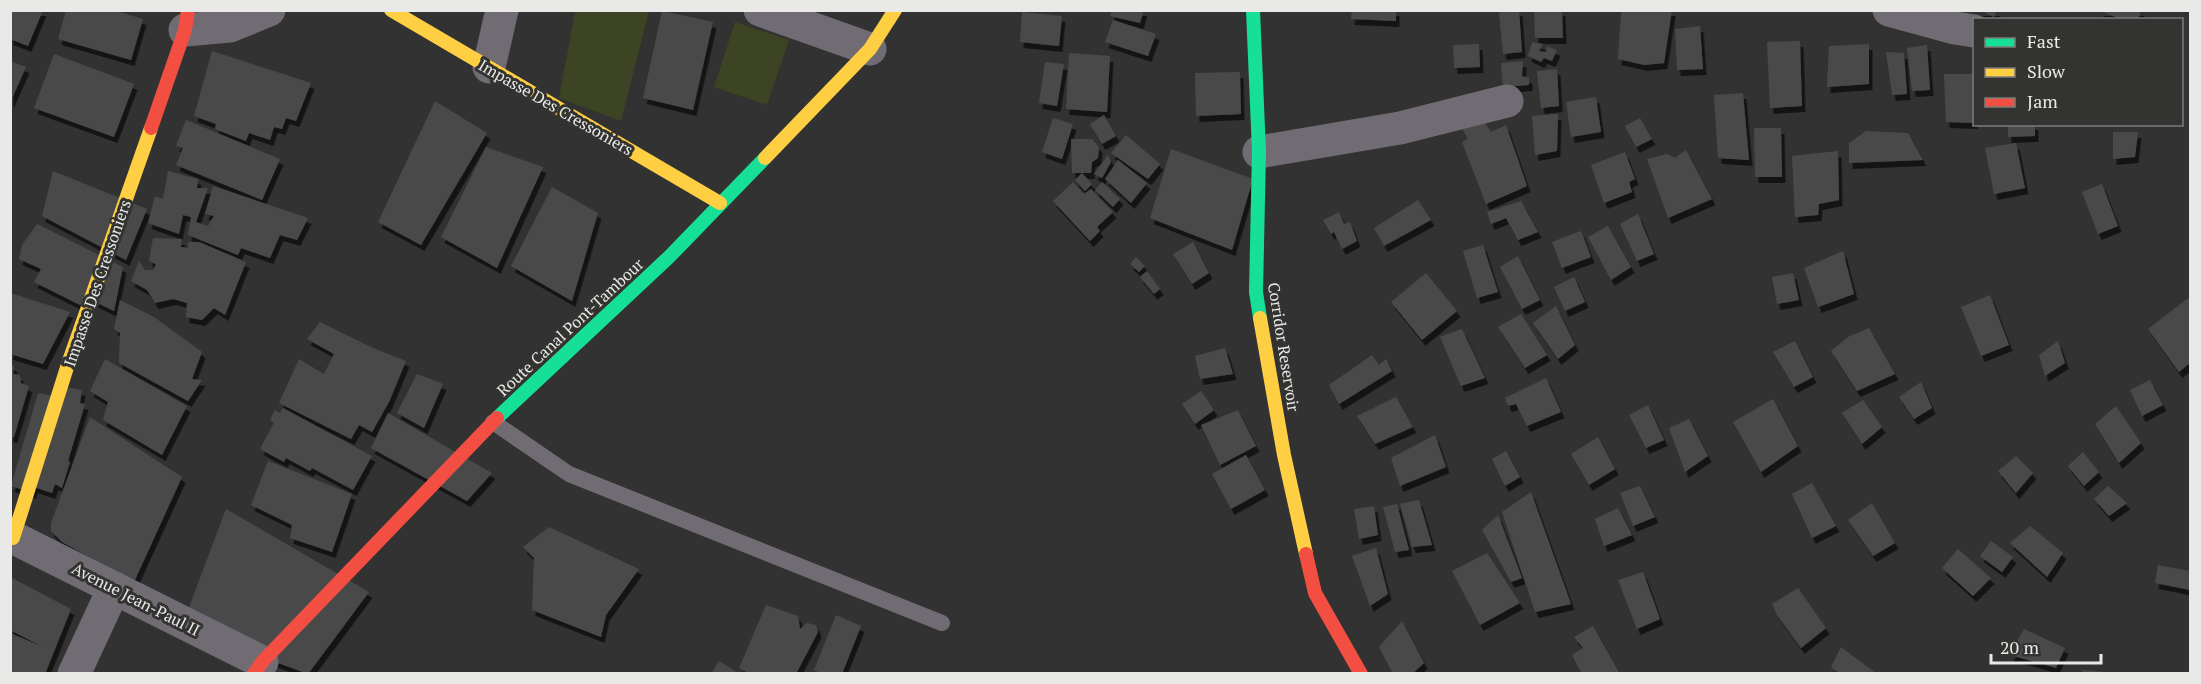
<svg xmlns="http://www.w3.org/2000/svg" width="2201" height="684" viewBox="0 0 2201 684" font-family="'PT Serif',serif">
<defs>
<filter id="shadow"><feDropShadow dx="3.5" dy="6" stdDeviation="0" flood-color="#0009"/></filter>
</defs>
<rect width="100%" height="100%" fill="#323232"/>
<!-- green -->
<g fill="#3c4423">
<path d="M575 11H649L621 121 559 98Z"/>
<path d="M735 22 789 40 767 105 714 87Z"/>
</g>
<!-- building -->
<g fill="#4a4a4a" filter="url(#shadow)">
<path d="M10 10H43L28 46 10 39Z"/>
<path d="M66 10H113L143 19 131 60 58 39Z"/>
<path d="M1112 10H1144L1140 23 1110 16Z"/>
<path d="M1352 10H1396V21L1351 19Z"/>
<path d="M1509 10H1519L1522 52 1503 54 1499 13Z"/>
<path d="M1534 10H1562L1563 38H1535Z"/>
<path d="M1639 10H1672L1664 63 1644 65 1618 59 1621 12Z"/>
<path d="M1979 10H1997L1994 17Z"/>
<path d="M2099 10H2141L2138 20H2122Z"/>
<path d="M662 11 713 22 693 110 643 98Z"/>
<path d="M1022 12 1062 16 1059 46 1020 42Z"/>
<path d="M1113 20 1156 34 1148 56 1105 42Z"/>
<path d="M1700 26 1703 69 1677 70 1675 29Z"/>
<path d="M1800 41 1802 106 1770 108 1767 42Z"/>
<path d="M1532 42 1543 44 1539 51 1546 52 1547 46 1557 50 1552 61 1544 58 1541 62 1528 56Z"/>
<path d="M1479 44 1480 67 1454 68 1453 45Z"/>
<path d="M1869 44V84L1827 87 1829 46Z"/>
<path d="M1927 45 1930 90 1912 91 1907 48Z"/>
<path d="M212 51 311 83 296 121 286 118 282 129 274 127 270 140 249 133 246 141 215 129 216 124 194 116Z"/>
<path d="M1886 52 1904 53 1907 94 1892 95Z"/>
<path d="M1069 53 1110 56 1107 112 1066 109Z"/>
<path d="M54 54 134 84 114 137 34 108Z"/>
<path d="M10 61 26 67 10 103Z"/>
<path d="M1523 61 1522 76 1529 78V85L1503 87 1501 63Z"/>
<path d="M1045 62 1064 64 1057 106 1039 103Z"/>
<path d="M1557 69 1559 106 1541 108 1537 71Z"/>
<path d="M1240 72 1241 114 1196 116 1195 73Z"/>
<path d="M1944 74H1974V123L1946 122Z"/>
<path d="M1743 93 1749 160 1718 158 1714 95Z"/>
<path d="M1596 97 1601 132 1571 137 1566 102Z"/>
<path d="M435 101 487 133 421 245 378 222Z"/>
<path d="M1558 114 1557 151 1535 155 1532 116Z"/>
<path d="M1104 115 1116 136 1102 144 1090 124Z"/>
<path d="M1053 118 1073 124 1062 159 1042 152Z"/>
<path d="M1640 118 1652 139 1636 147 1625 126Z"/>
<path d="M186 120 280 159 262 200 176 165 183 148 176 146Z"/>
<path d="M1483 120 1491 132 1506 125 1527 186 1486 204 1462 142 1468 139 1460 125Z"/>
<path d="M2008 124H2035V136L2008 137Z"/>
<path d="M1754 128H1781L1782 177H1755Z"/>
<path d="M1866 131 1908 133 1923 160 1849 163V143Z"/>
<path d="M2113 132H2138L2135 157 2113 159Z"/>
<path d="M1126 135 1160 164 1148 179 1111 153Z"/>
<path d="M1071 139H1092L1099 147 1098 158 1092 162 1091 173H1072Z"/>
<path d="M2016 143 2025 188 1994 194 1985 148Z"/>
<path d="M486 147 543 167 497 268 441 237Z"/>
<path d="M1171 149 1253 179 1232 250 1150 218Z"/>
<path d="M1686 150 1712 199 1668 218 1647 159 1667 154 1675 158Z"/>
<path d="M1838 151 1839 200 1819 204 1818 215 1795 217 1792 156Z"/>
<path d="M1625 152 1635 179 1629 182 1632 192 1604 203 1591 165Z"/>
<path d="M1108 155 1111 162 1102 178 1094 174Z"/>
<path d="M1118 160 1147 183 1131 203 1105 179Z"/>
<path d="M53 171 147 209 126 260 42 216Z"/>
<path d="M168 171 198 179 197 188H208L196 222 208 226 214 216 205 214 213 186 308 218 297 240 280 235 270 258 241 248 238 255 188 235 191 217 183 215 179 234 148 223 155 196 163 199Z"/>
<path d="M1082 173 1092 184 1085 191 1075 180Z"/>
<path d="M1073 182 1084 194 1091 189 1113 212 1097 227 1100 231 1090 241 1053 201Z"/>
<path d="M1102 182 1120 199 1113 207 1095 190Z"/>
<path d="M2102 184 2118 226 2098 234 2082 192Z"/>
<path d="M552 187 598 213 572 301 511 266Z"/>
<path d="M1418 200 1431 220 1384 246 1374 228Z"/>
<path d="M1521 201 1538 232 1518 240 1506 218 1491 224 1487 212Z"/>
<path d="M1339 212 1344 224 1350 222 1357 241 1342 249 1334 232 1331 234 1323 220Z"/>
<path d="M1638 214 1654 254 1637 261 1620 224Z"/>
<path d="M37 224 123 267 114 311 91 300 80 305 34 282 41 269 19 259 22 245Z"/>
<path d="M1608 226 1631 267 1611 280 1588 237Z"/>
<path d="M1581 231 1591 257 1562 268 1552 242Z"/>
<path d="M153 238 182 239 181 247 188 248V242H199L246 262 225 315 214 308 202 320 186 317 187 303 173 299 155 303 147 290 131 281 139 261 145 270H153L156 264 149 261Z"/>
<path d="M1193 242 1209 273 1192 284 1173 254Z"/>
<path d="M1483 245 1498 292 1477 298 1463 251Z"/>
<path d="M1843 251 1854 294 1818 307 1804 268Z"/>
<path d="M1518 256 1540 300 1522 309 1500 267Z"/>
<path d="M1136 257 1145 266 1139 272 1130 264Z"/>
<path d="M1147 271 1160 289 1154 294 1140 277Z"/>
<path d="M1426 273 1457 311 1422 340 1391 302Z"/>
<path d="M1793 273 1799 300 1777 304 1772 277Z"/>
<path d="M1574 277 1585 302 1565 311 1554 287Z"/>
<path d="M10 293 70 312 43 364 10 354Z"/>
<path d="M1990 295 2009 345 1981 356 1961 307Z"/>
<path d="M2188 298 2190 301V363L2179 372 2148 329Z"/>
<path d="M120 300 154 317 202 352 192 379 202 380 188 401 119 363 120 333 114 329Z"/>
<path d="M1556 306 1575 345 1558 359 1533 323Z"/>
<path d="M1521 314 1547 355 1525 368 1498 327Z"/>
<path d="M320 322 373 348 406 361 389 402 372 432 359 425 351 439 279 403 299 359 324 374 334 354 307 339Z"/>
<path d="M1869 328 1895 374 1857 391 1831 351 1848 337Z"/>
<path d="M1462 329 1485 378 1461 386 1440 337Z"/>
<path d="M1795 341 1813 377 1794 387 1773 352Z"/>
<path d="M2058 341 2065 363 2045 376 2039 355Z"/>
<path d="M1225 348 1233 374 1200 379 1195 356Z"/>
<path d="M1372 355 1379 365 1386 359 1392 371 1339 404 1329 385Z"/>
<path d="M105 359 187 406 162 455 103 420 108 402 90 391Z"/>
<path d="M10 364 14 366 13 374 20 375 21 383 29 386 14 437 10 436Z"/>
<path d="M417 374 443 384 424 428 397 413Z"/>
<path d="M1546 378 1561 412 1527 426 1516 404 1508 406 1505 398Z"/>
<path d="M2150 380 2163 405 2142 416 2130 390Z"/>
<path d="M1921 382 1932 408 1914 419 1899 397Z"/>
<path d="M65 387 82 390 80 403 85 404 68 461 70 462 62 488 55 484 52 493 34 487 33 493 11 486 38 393 63 398Z"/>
<path d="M1201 391 1214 410 1195 424 1182 404Z"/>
<path d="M1396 397 1413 427 1375 444 1357 416Z"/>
<path d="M1773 399 1798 446 1761 472 1733 422Z"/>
<path d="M1863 400 1882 427 1862 444 1842 413Z"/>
<path d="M1648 405 1664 440 1646 448 1629 415Z"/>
<path d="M2116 406 2141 443 2119 463 2095 424Z"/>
<path d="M283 408 372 456 353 490 312 468 310 471 286 458 284 462 260 449 274 423 270 420 275 410 280 413Z"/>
<path d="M1238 410 1256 446 1220 465 1201 425Z"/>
<path d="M388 413 492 473 467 501 371 448Z"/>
<path d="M90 417 182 477 134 582 62 542 51 531V523Z"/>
<path d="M1689 419 1708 456 1685 472 1669 428Z"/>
<path d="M1435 435 1446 467 1400 486 1391 458Z"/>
<path d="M1598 437 1615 469 1589 485 1571 454Z"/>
<path d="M1506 451 1520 477 1505 486 1492 459Z"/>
<path d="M2083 452 2099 472 2084 486 2068 466Z"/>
<path d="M1246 455 1265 490 1231 509 1212 474Z"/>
<path d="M2016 456 2033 473 2016 493 1998 471Z"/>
<path d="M268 461 352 494 332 552 290 538 292 525 251 505Z"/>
<path d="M1812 483 1836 526 1812 538 1792 494Z"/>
<path d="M1640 486 1655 517 1633 526 1620 493Z"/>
<path d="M2108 486 2127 503 2109 516 2094 499Z"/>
<path d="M1531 492 1571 604 1535 612 1502 512Z"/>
<path d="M1419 500 1432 545 1412 547 1400 504Z"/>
<path d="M1872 503 1895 543 1873 556 1848 520Z"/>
<path d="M1397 504 1409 550 1395 552 1383 507Z"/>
<path d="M1374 506 1378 535 1359 539 1354 509Z"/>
<path d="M1618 508 1632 535 1604 546 1595 519Z"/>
<path d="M226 509 369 592 308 674 243 650 185 618Z"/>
<path d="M1498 515 1522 578 1511 582 1482 530Z"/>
<path d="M2030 526 2063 553 2047 577 2010 543Z"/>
<path d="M549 527 639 569 606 615 601 637 532 610 534 558 523 547Z"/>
<path d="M1991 541 2013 557 2002 572 1980 556Z"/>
<path d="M1376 548 1388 594 1370 606 1352 556Z"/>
<path d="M1958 549 1991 578 1973 596 1942 568Z"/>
<path d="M1487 553 1520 603 1480 625 1452 571Z"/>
<path d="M2158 565 2190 571V590L2155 583Z"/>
<path d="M1643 572 1660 619 1637 629 1618 580Z"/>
<path d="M10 577 71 609 45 674H10V633L43 647 10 630Z"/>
<path d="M1798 588 1826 628 1801 648 1777 615 1772 604Z"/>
<path d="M766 605 798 616 800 629 807 623 816 625 818 632 796 674H750L739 668Z"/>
<path d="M836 615 861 626 842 674H823L814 670Z"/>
<path d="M1402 621 1424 663 1412 674H1393L1379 647Z"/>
<path d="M1593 626 1620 674H1582L1572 655 1583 648 1574 637Z"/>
<path d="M2024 629 2065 648 2056 668 2010 655Z"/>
<path d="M1841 647 1877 674H1840L1831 667Z"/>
<path d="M719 661 740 674H711Z"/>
<path d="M2082 670 2105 672V674H2082Z"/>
</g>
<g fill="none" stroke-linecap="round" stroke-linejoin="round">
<!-- lane -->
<path stroke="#716c73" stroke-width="16" d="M493 422 569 474 942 623"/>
<!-- street -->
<g stroke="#716c73" stroke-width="33">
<path d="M760 10 870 49"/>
<path d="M1889 10 1955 28 1974 31"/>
<path d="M185 30 230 26 269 10"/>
<path d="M489 67 502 10"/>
<path d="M1259 152 1400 128 1507 101"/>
<path d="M10 536 262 662"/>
<path d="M74 674 114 588"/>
</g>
<!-- fast -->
<g stroke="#16e098" stroke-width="14">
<path d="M1253 10 1259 152 1256 292 1260 318"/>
<path d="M497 418 668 258 765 158"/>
</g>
<!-- slow -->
<g stroke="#ffcf43" stroke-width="14">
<path d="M391 10 720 203"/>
<path d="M765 158 870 49 895 10"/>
<path d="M1260 318 1284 455 1306 554"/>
<path d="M13 538 69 361 151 128"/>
</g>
<!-- jam -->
<g stroke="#f24e42" stroke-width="14">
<path d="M151 128 185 30 188 10"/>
<path d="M1306 554 1315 593 1361 674"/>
<path d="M254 674 262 662 497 418"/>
</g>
</g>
<g text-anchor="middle" stroke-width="6" stroke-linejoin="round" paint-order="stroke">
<!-- street labels -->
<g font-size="16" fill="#e9eae8" stroke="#333331">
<text transform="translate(556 107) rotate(30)" y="6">Impasse Des Cressoniers</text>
<text transform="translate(97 283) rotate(-71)" y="6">Impasse Des Cressoniers</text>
<text transform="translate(570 327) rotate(-43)" y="6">Route Canal Pont-Tambour</text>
<text transform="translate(1284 347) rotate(81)" y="6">Corridor Reservoir</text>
<text transform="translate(136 599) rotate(27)" y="6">Avenue Jean-Paul II</text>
</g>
</g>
<!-- border -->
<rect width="2201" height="684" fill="none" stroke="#e9eae8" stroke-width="24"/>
<!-- legend -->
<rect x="1973" y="18" width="210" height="108" fill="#333331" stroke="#7c7c7a" stroke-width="1.5"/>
<rect x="1985" y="38" width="30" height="9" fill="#16e098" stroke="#7c7c7a" stroke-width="1.5"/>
<text x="2027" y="48" font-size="18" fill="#e9eae8">Fast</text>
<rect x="1985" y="68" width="30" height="9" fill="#ffcf43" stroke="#7c7c7a" stroke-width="1.5"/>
<text x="2027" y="78" font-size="18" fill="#e9eae8">Slow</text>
<rect x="1985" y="98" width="30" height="9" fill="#f24e42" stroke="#7c7c7a" stroke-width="1.5"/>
<text x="2027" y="108" font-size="18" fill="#e9eae8">Jam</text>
<!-- scale -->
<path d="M1991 654v9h110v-9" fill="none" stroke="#e9eae8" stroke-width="3"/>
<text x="2000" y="654" font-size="18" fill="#e9eae8" stroke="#333331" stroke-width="4.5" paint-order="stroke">20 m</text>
</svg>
